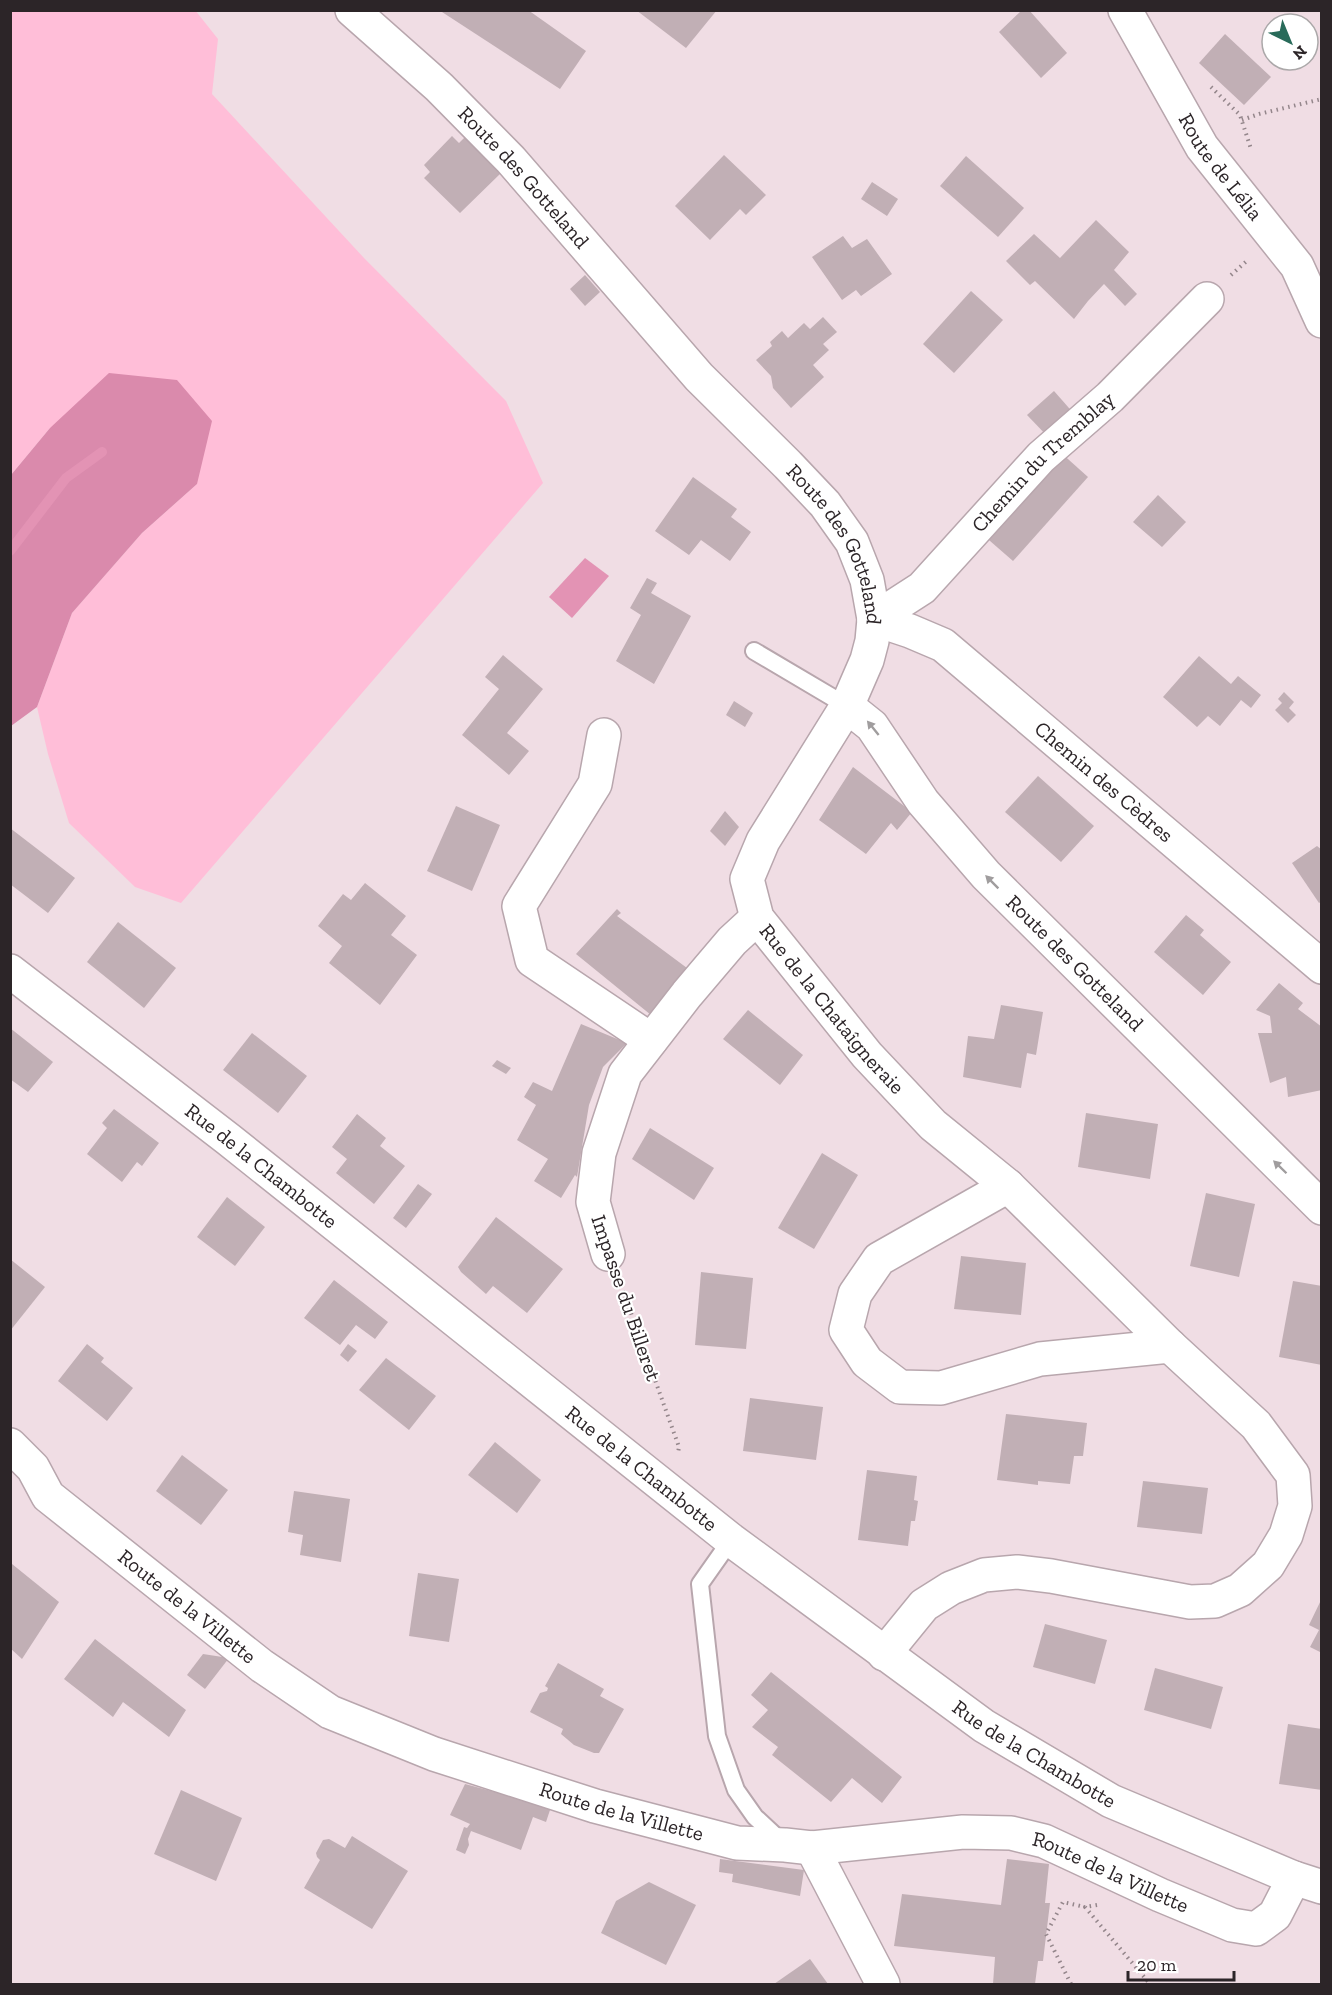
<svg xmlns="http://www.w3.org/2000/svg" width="1332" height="1995" viewBox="0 0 1332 1995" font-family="'Zilla Slab',serif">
<rect width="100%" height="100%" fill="#f0dde4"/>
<!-- green -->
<path fill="#ffbed8" d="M195 10 218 39 212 94 364 258 506 401 543 483 181 903 135 887 69 823 48 754 37 707 72 613 142 533 197 484 50 428 11 475V11Z"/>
<!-- forest -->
<path fill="#da8aac" d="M109 373 177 380 212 421 197 484 142 533 72 613 37 707 11 726V475L50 428Z"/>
<!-- water -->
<path fill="#e393b4" d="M585 558 609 576 572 618 549 597Z"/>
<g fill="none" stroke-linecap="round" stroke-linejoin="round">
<!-- stream -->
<path stroke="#e393b4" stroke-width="10" d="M10 551 66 478 102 452"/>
</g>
<!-- building -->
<g fill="#c1afb5">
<path d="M443 10H528L586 51 560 89 442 12Z"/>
<path d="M636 10H717L686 48Z"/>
<path d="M1022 10H1029L1067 53 1041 78 999 32Z"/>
<path d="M1225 34 1271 77 1244 105 1199 63Z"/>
<path d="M452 136 459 143 466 136 501 173 460 213 424 178 430 172 424 165Z"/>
<path d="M724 155 766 195 746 215 740 209 710 240 675 206Z"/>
<path d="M966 156 1024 208 998 237 940 186Z"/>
<path d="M872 182 898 199 887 216 861 199Z"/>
<path d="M1096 220 1129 252 1114 270 1137 294 1125 306 1104 284 1088 301 1074 319 1035 281 1030 285 1006 261 1034 234 1060 258Z"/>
<path d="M843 236 852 248 867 239 892 274 861 296 856 290 842 300 812 257Z"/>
<path d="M585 275 600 292 585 306 570 289Z"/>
<path d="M971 291 1003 320 954 373 923 344Z"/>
<path d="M823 317 837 332 823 344 829 350 813 365 824 377 791 408 773 388 771 376 756 360 772 346 770 342 782 331 788 338 804 323 810 329Z"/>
<path d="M1054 391 1076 416 1051 440 1027 415Z"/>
<path d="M1059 451 1088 477 1013 561 982 534Z"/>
<path d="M693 477 737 509 731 517 751 532 730 561 701 540 689 555 655 531Z"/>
<path d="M1158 495 1186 522 1162 547 1133 522Z"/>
<path d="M647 578 657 583 651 593 691 616 654 684 616 661 641 615 630 608Z"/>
<path d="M503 655 543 689 507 733 529 751 509 775 462 735 499 689 485 677Z"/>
<path d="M1199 656 1231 684 1238 676 1261 695 1251 708 1241 700 1220 726 1208 716 1197 727 1163 697Z"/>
<path d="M1284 692 1294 702 1289 708 1296 715 1288 723 1275 710 1282 703 1278 699Z"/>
<path d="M734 701 753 713 745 727 726 715Z"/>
<path d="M853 767 912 812 897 830 891 823 866 854 819 820Z"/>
<path d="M1038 776 1094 826 1061 862 1005 812Z"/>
<path d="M456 806 500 825 472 891 427 871Z"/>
<path d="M725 811 739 827 725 846 710 831Z"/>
<path d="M10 828 75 878 48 913 10 884Z"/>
<path d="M1317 846 1322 850V901L1319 903 1292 863Z"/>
<path d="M365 883 406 916 391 935 417 955 380 1005 329 963 342 946 318 926 343 894 351 900Z"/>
<path d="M617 909 621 913 617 916 687 968 651 1015 576 954Z"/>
<path d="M1186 915 1204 930 1200 935 1231 962 1203 995 1154 952Z"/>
<path d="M118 922 176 968 144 1008 87 962Z"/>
<path d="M1279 983 1303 1003 1298 1009 1322 1027V1090L1288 1097 1286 1077 1270 1083 1258 1033H1272L1270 1016 1256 1010Z"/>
<path d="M1001 1005 1043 1012 1036 1055 1027 1053 1021 1088 963 1077 968 1036 994 1039Z"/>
<path d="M748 1010 803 1055 780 1085 723 1039Z"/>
<path d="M581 1024 627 1043 603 1067 589 1105 577 1177 575 1175 561 1198 534 1181 548 1159 517 1140 536 1105 524 1097 533 1082 552 1091Z"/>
<path d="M10 1028 53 1062 28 1092 10 1079Z"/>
<path d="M252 1033 307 1076 278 1113 223 1070Z"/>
<path d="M497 1060 511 1068 506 1074 492 1066Z"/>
<path d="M114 1109 159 1143 142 1166 137 1162 122 1182 87 1154 107 1128 102 1123Z"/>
<path d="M1086 1113 1158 1124 1150 1179 1078 1167Z"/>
<path d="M357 1114 386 1138 380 1146 405 1166 374 1204 336 1173 347 1159 332 1147Z"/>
<path d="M650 1128 714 1168 694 1200 632 1159Z"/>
<path d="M822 1153 858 1175 814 1249 778 1228Z"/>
<path d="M418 1184 432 1194 406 1228 393 1218Z"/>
<path d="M1206 1193 1255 1204 1239 1277 1190 1266Z"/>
<path d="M227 1197 265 1227 235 1266 197 1237Z"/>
<path d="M496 1217 563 1269 527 1313 493 1286 486 1294 461 1272 458 1267Z"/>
<path d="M961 1256 1026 1263 1021 1315 954 1309Z"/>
<path d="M10 1259 45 1287 10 1331Z"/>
<path d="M701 1272 753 1278 746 1349 695 1345Z"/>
<path d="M334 1280 388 1322 375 1339 356 1325 340 1345 304 1318Z"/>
<path d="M1293 1281 1322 1286V1365L1279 1357Z"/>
<path d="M87 1344 104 1358 101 1362 133 1388 107 1421 58 1381Z"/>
<path d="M348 1344 357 1351 348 1362 340 1355Z"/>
<path d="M386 1358 436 1396 409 1430 359 1390Z"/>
<path d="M750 1398 823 1407 816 1460 743 1451Z"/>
<path d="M1006 1414 1087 1423 1083 1456H1074L1070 1484 1038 1481V1485L997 1480Z"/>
<path d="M495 1442 541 1480 517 1513 468 1475Z"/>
<path d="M182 1455 228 1490 201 1525 156 1491Z"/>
<path d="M867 1470 917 1476 914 1500 918 1501 915 1521H911L908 1546 858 1540Z"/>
<path d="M1143 1481 1208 1488 1202 1534 1137 1527Z"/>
<path d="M294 1491 350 1499 341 1562 300 1555 303 1535 288 1532Z"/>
<path d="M12 1564 59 1602 22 1659 10 1648Z"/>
<path d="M418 1573 459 1579 449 1642 409 1636Z"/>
<path d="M1322 1598V1653L1310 1647 1319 1630 1309 1625Z"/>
<path d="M1045 1624 1107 1640 1095 1684 1033 1667Z"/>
<path d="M95 1639 186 1710 169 1737 123 1702 113 1717 64 1679Z"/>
<path d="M203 1654 229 1658 205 1689 187 1675Z"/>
<path d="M558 1663 604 1689 600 1696 624 1709 599 1753H594L574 1745 561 1734 563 1729 530 1712 540 1693 547 1691 548 1688 545 1686Z"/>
<path d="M1155 1668 1223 1687 1211 1729 1144 1710Z"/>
<path d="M771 1672 902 1777 882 1803 852 1778 831 1802 772 1755 778 1747 752 1727 768 1710 751 1695Z"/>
<path d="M1288 1724 1322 1729V1790L1279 1784Z"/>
<path d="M465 1784 551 1807 546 1822 533 1817 521 1850 471 1831 468 1839 469 1845 465 1854 456 1850 464 1827 467 1828 470 1824 450 1815Z"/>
<path d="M181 1790 242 1818 216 1881 154 1854Z"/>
<path d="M352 1836 408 1871 372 1929 304 1888 320 1860 317 1857 316 1853 323 1840 329 1839 345 1848Z"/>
<path d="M720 1859 804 1870 800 1896 732 1882 733 1874 719 1872Z"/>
<path d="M1007 1859 1049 1864 1045 1903H1050L1043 1961H1038L1035 1984H993L995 1957 894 1946 902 1894 1001 1905Z"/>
<path d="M649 1882 696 1905 666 1965 601 1933 616 1901Z"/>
<path d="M810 1959 828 1984H774Z"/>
</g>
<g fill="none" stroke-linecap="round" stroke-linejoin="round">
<!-- lane casing -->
<g stroke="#b8a6ad" stroke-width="20">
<g id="lane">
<path d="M754 651 847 706"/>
<path d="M731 1540 700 1584 717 1736 736 1790 755 1817 782 1842"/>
</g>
</g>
<!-- street casing -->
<g stroke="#b8a6ad" stroke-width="36">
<g id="street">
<path id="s1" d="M352 10 439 87 511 160 699 377 788 465 825 504 852 542 867 580 874 619 872 641 867 660 847 706 763 841 747 879 757 918 867 1055 933 1125 1008 1186 1170 1346 1256 1425 1293 1475 1295 1506 1286 1535 1268 1565 1240 1590 1215 1601 1190 1602 1051 1576 1017 1572 984 1575 951 1588 924 1605 884 1654"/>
<path id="s2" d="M1125 10 1202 147 1297 266 1322 321"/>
<path id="s3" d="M874 619 910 631 943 645 1322 967"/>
<path id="s4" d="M874 619 922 588 1041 457 1110 397 1207 299"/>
<path id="s5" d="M847 706 872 726 923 802 986 875 1322 1208"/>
<path d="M604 735 595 784 519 906 532 960 651 1040"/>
<path d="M1008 1186 879 1259 855 1294 846 1330 867 1362 900 1387 941 1388 1040 1359 1170 1346"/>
<path d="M608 1254 593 1202 599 1153 625 1074 687 994 732 941 757 918"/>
<path id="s6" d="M10 1445 33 1468 48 1496 262 1666 330 1712 434 1754 595 1806 737 1843 785 1845 812 1848 963 1832 1011 1833 1044 1841 1160 1895 1232 1925 1256 1929 1275 1915 1294 1878"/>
<path d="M812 1848 883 1984"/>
</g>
</g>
<!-- secondary casing -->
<g stroke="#b8a6ad" stroke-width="36">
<g id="secondary">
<path id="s7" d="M10 971 228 1139 731 1540 984 1726 1111 1801 1294 1878 1322 1887"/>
</g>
</g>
<!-- path -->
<g stroke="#94868b" stroke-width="4" stroke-dasharray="1.5 4.5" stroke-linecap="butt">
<path d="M1211 87 1240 115 1251 149"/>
<path d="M1242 120 1259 114 1322 99"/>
<path d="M1231 275 1248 260"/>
<path d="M621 1285 679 1447 678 1453"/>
<path d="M1097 1905 1085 1907 1150 1984"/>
<path d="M1071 1984 1046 1934 1063 1902 1085 1907"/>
</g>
<!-- lane -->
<use href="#lane" stroke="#fff" stroke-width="16"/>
<!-- street -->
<use href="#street" stroke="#fff" stroke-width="33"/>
<!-- secondary -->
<use href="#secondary" stroke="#fff" stroke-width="33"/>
</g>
<!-- one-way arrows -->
<defs><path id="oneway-solid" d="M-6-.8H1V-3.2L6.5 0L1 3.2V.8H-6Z" transform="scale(1.5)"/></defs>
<g fill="#a09d9e">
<use href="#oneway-solid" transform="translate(873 728) rotate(-129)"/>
<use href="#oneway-solid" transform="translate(992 882) rotate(-135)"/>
<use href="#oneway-solid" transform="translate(1280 1167) rotate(-136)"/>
</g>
<g text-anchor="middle" stroke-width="4.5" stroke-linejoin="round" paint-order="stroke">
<!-- street labels -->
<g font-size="21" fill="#2c2528" stroke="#fff">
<text dy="7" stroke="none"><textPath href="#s2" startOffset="184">Route de Lélia</textPath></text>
<text dy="7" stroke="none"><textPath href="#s1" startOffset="240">Route des Gotteland</textPath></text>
<text dy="7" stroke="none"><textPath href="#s4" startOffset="232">Chemin du Tremblay</textPath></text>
<text dy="7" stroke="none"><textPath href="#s1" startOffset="726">Route des Gotteland</textPath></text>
<text dy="7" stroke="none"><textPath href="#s3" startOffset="285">Chemin des Cèdres</textPath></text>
<text dy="7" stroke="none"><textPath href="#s5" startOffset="345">Route des Gotteland</textPath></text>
<text dy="7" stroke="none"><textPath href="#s1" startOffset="1262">Rue de la Chataîgneraie</textPath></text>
<text dy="7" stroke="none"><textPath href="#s7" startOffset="318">Rue de la Chambotte</textPath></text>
<text transform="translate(626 1298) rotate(71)" y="7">Impasse du Billeret</text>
<text dy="7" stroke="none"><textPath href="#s7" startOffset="804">Rue de la Chambotte</textPath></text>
<text dy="7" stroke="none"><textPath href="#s6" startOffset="242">Route de la Villette</textPath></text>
<text dy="7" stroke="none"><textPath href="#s7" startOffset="1290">Rue de la Chambotte</textPath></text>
<text dy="7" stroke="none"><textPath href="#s6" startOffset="728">Route de la Villette</textPath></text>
<text dy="7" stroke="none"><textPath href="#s6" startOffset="1230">Route de la Villette</textPath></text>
</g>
</g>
<!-- border -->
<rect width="1332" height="1995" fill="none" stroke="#2c2528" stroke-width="24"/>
<!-- north arrow -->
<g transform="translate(1290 42) rotate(137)"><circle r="28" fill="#ffffff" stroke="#aba8a9" stroke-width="1.5"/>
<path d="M0-4.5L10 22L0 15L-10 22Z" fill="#296b5a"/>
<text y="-9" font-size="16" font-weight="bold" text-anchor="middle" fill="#2c2528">N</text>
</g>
<!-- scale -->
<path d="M1128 1971v9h106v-9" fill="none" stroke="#2c2528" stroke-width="3"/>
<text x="1137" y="1971" font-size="18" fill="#2c2528" stroke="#ffffff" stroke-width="4.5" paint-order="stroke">20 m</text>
</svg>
